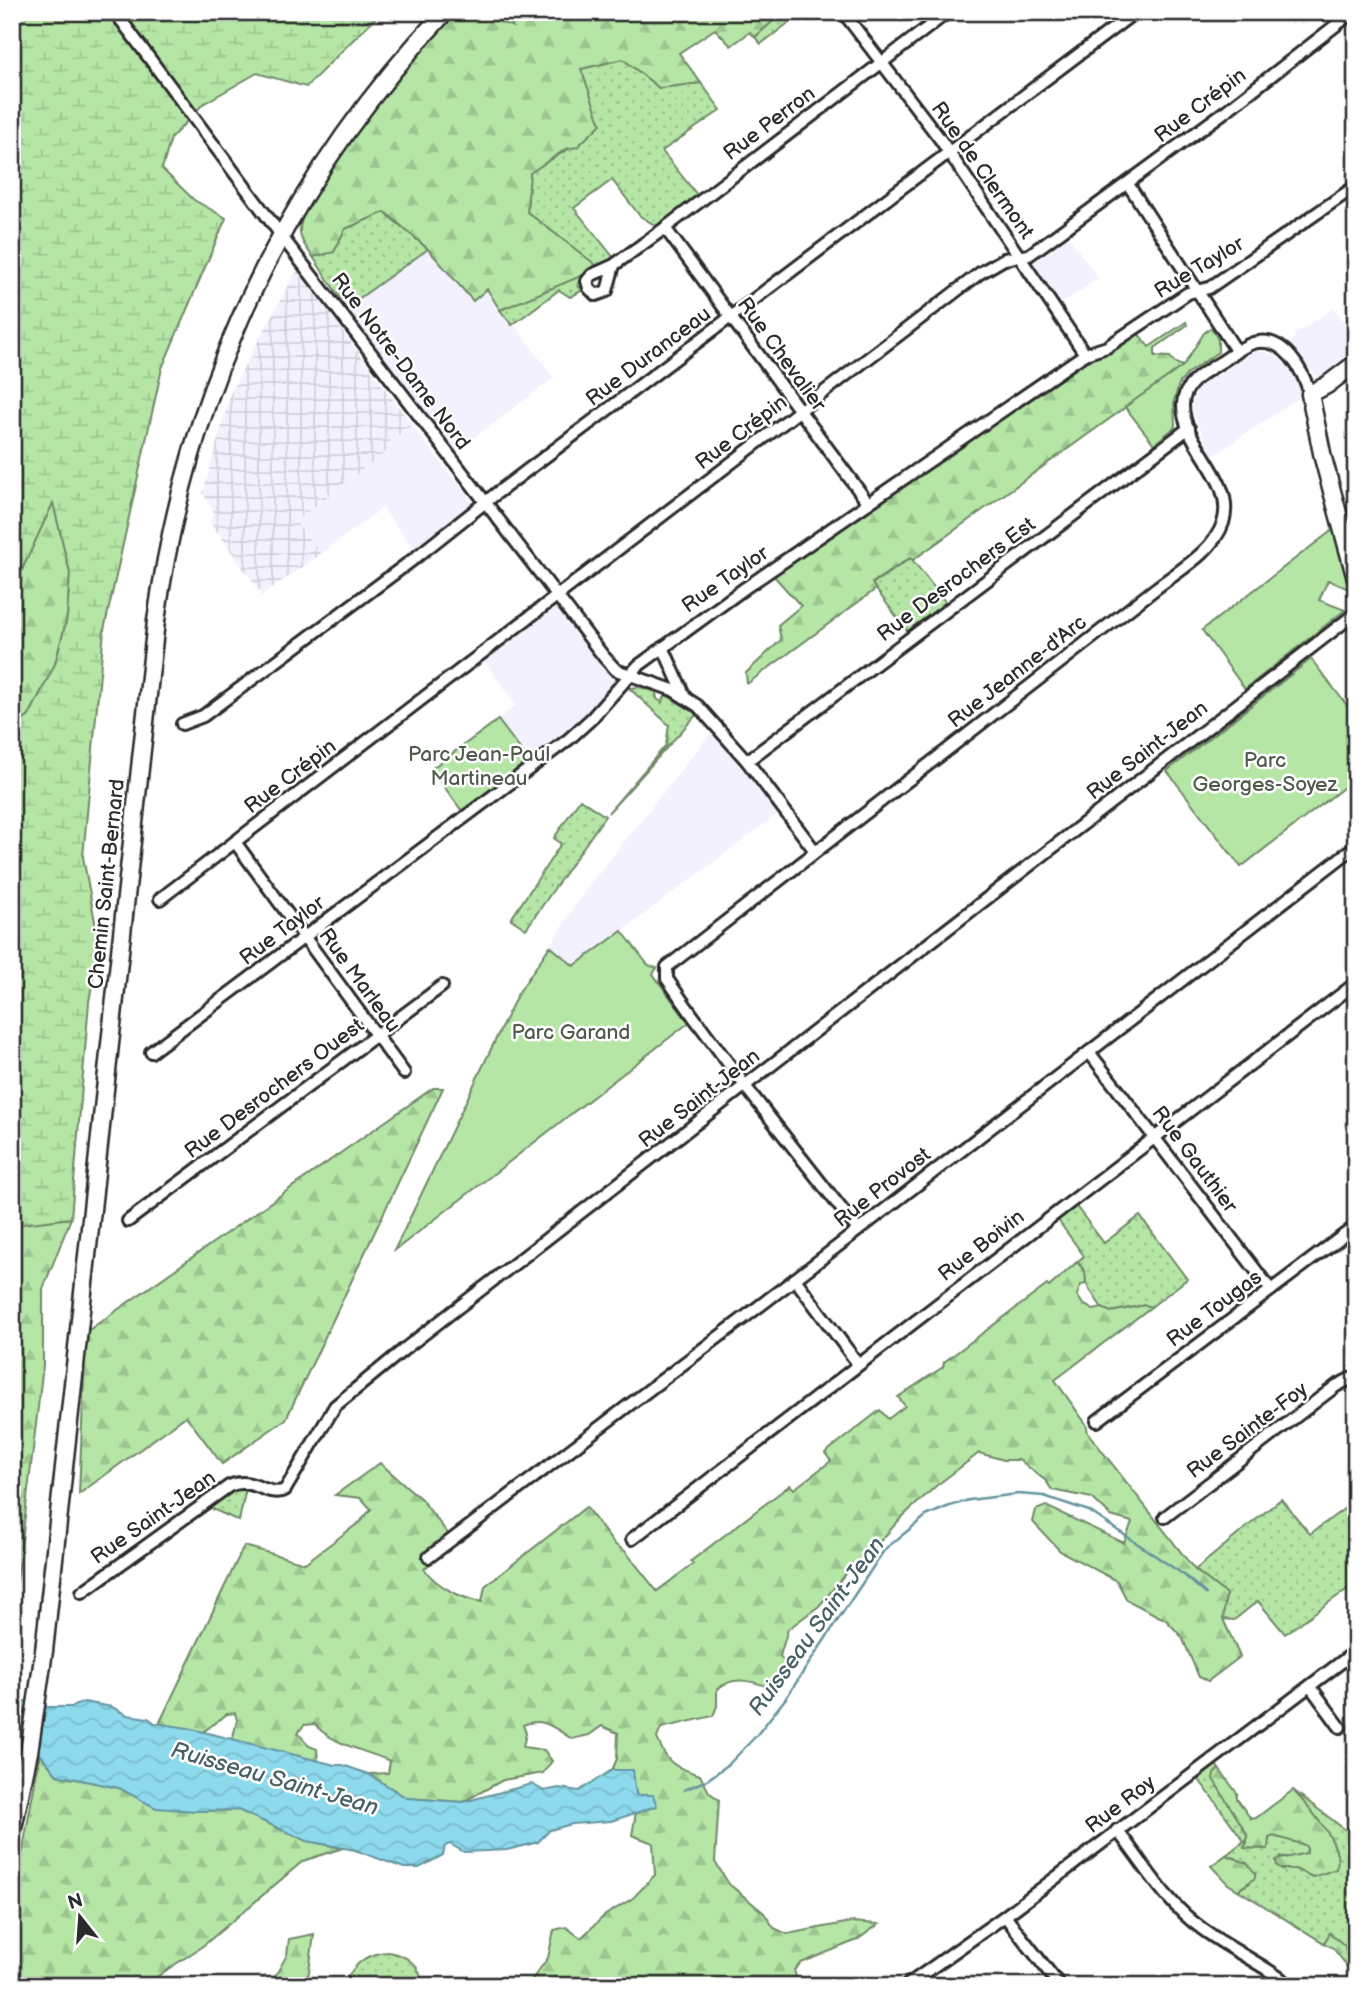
<svg xmlns="http://www.w3.org/2000/svg" width="1368" height="1998" viewBox="0 0 1368 1998" font-family="'Balsamiq Sans',sans-serif">
<defs>
<pattern id="industrial-grid" width="8" height="8" patternUnits="userSpaceOnUse" patternTransform="scale(1.75)"><rect width="8" height="8" fill="#f3f1fe"/><path d="M0 4h8M4 0v8" fill="none" stroke="#d0cfda"/></pattern>
<pattern id="grass-dots" width="8" height="8" patternUnits="userSpaceOnUse" patternTransform="scale(1.75)"><rect width="8" height="8" fill="#b5e6a6"/><path d="M2 2h.1M6 6h.1" fill="none" stroke="#9cc58f" stroke-width="1.8" stroke-linecap="round"/></pattern>
<pattern id="forest-firs" width="22" height="20" patternUnits="userSpaceOnUse" patternTransform="scale(1.75)"><rect width="22" height="20" fill="#b5e6a6"/><path d="M5 1l3.5 6h-7zM16 11l3.5 6h-7z" fill="#9cc58f"/></pattern>
<pattern id="wetland-marsh" width="20" height="14" patternUnits="userSpaceOnUse" patternTransform="scale(1.75)"><rect width="20" height="14" fill="#b5e6a6"/><path d="M1 5h8M5 5V1M11 12h8M15 12V8" fill="none" stroke="#9cc58f"/></pattern>
<pattern id="water-waves" width="16" height="10" patternUnits="userSpaceOnUse" patternTransform="scale(1.75)"><rect width="16" height="10" fill="#8ddaed"/><path d="M0 5q4-4 8 0t8 0" fill="none" stroke="#7abbcb"/></pattern>
</defs>
<rect width="100%" height="100%" fill="#fff"/>
<filter id="ink" filterUnits="userSpaceOnUse"><feTurbulence type="fractalNoise" baseFrequency=".0143" numOctaves="2"/><feDisplacementMap in="SourceGraphic" scale="14" xChannelSelector="R" yChannelSelector="G"/><feConvolveMatrix kernelMatrix="1 2 1 2 8 2 1 2 1" color-interpolation-filters="sRGB"/></filter>
<g filter="url(#ink)">
<!-- built -->
<g fill="#f3f1fe">
<path d="M1069 237 1098 278 1059 306 1033 267V264Z"/>
<path d="M428 249 473 300 487 289 500 310 512 325 514 324 554 378 455 452 342 301 354 302Z"/>
<path d="M1334 308 1356 339V357L1326 377H1318L1311 370H1309L1297 353 1289 345 1294 339 1295 334Z"/>
<path d="M1263 351 1275 355 1287 367 1296 380 1301 396 1213 456 1195 418 1192 404 1196 392 1199 387 1251 353Z"/>
<path d="M412 425 473 503V507L416 551 382 508 321 554 295 521 391 448 390 441Z"/>
<path d="M555 607 616 681 579 722 529 761 498 720 516 705 483 659Z"/>
<path d="M714 729 779 813 574 967 550 946 584 892Z"/>
</g>
<!-- industrial -->
<path fill="url(#industrial-grid)" d="M298 271 412 425 390 441 391 448 295 521 321 554 262 595 210 522 213 511 203 493 231 392 293 276Z"/>
<!-- grass -->
<g fill="url(#grass-dots)" stroke="#708868" stroke-width="2">
<path d="M783 12H803L761 44 755 37Z"/>
<path d="M623 59 659 88 701 83 721 110 662 151 698 196 658 227 640 216 612 180 574 208 614 258 579 281 578 286 583 290 570 297 559 290 512 325 500 310 599 268 527 212 529 173 572 147 581 69Z"/>
<path d="M384 212 428 249 354 302 342 301 313 257 334 252 345 229Z"/>
<path d="M911 558 947 604 909 633 872 584Z"/>
<path d="M640 687 656 692 657 699 662 702 666 695 697 714 608 813 666 745 669 725 629 688Z"/>
<path d="M580 799 605 816 526 929 511 919 561 844 554 838Z"/>
<path d="M1075 1205 1104 1243 1140 1216 1187 1279 1151 1307 1145 1305 1110 1312 1102 1308 1086 1284 1085 1272 1077 1262 1084 1256 1057 1219Z"/>
<path d="M239 1488H246L239 1521 208 1507Z"/>
<path d="M1281 1499 1310 1534 1356 1500V1583L1285 1634 1258 1601 1234 1620 1223 1619 1226 1594 1195 1570Z"/>
<path d="M1215 1763 1219 1769 1214 1774 1247 1835 1245 1848 1268 1849 1269 1837 1274 1836 1305 1845 1308 1849 1307 1853 1293 1857H1281L1282 1869H1295L1313 1877 1324 1872 1334 1845 1314 1815 1293 1790 1356 1838V1859L1351 1863 1356 1874V1977L1347 1966 1348 1963 1330 1933 1324 1943 1238 1890 1250 1883 1236 1858 1226 1855 1244 1841 1197 1777Z"/>
<path d="M389 1952C405 1955 425 1966 420 1986H342C354 1965 364 1953 389 1952Z"/>
</g>
<!-- forest -->
<g fill="url(#forest-firs)" stroke="#708868" stroke-width="2">
<path d="M456 12H472L513 27 505 12H783L755 37 750 32 731 46 715 29 679 53 701 83 659 88 623 59 581 69 601 124 577 147 566 149 530 173 527 212 600 268 500 310 487 289 473 301 428 249 385 212 345 229 334 252 313 257C307 249 299 239 300 229 301 211 317 192 326 177 365 118 409 64 456 12Z"/>
<path d="M1186 322 1187 325 1155 348V356L1170 357 1175 363 1183 366 913 560 910 558 872 583 876 589 747 684 746 673 781 640 778 625 801 606 772 574 1087 360 1109 353 1137 332 1149 347Z"/>
<path d="M53 502 70 573 67 618 55 664 29 716 12 729V591Z"/>
<path d="M433 1088H443L286 1419 222 1464 186 1416 79 1494 86 1332Z"/>
<path d="M71 1218 43 1289V1365L12 1625V1224Z"/>
<path d="M1077 1262 1085 1271 1086 1284 1081 1285 1077 1295 1082 1303 1093 1310 1102 1308 1111 1312 1145 1305 1151 1307 1055 1380 1086 1424 1088 1433 1195 1570 1226 1594 1223 1619 1240 1657 1208 1681 1199 1677 1182 1637 1166 1620 1127 1600 1117 1581 1060 1551 1033 1522 1036 1510 1046 1506 1124 1543 1132 1522 1111 1516 1092 1498 1052 1490 1046 1481 1019 1460H1004L979 1453 936 1486 901 1518 876 1546 850 1569 819 1606 788 1629 780 1656 791 1670 784 1679 769 1687C752 1681 732 1675 717 1690V1706L713 1716 661 1728 657 1738C667 1764 674 1767 700 1775L709 1792 719 1800 715 1862 729 1884 764 1913 774 1928 787 1934 851 1922 879 1924 857 1940 801 1963 794 1970 798 1984 796 1986H527L548 1958 554 1930 566 1927 581 1938 604 1916 633 1898 655 1875 653 1843 632 1835 636 1812 656 1806 652 1795H636L632 1771 612 1770 617 1759 618 1733 602 1726 589 1735 572 1739C555 1729 544 1716 523 1725L526 1733 523 1747 544 1750 552 1761 543 1773 503 1780 463 1802 407 1798 368 1774 388 1773 390 1761C367 1751 330 1744 315 1724L304 1725 298 1733 309 1746 317 1749 318 1761 232 1741 237 1720 235 1713 227 1714 203 1732 159 1724 244 1546 305 1563 361 1521 371 1509 361 1498 335 1495 380 1463 421 1499 449 1535 423 1554 430 1564 424 1569C438 1587 460 1598 482 1602L485 1586 586 1507 614 1544 625 1551 657 1591 693 1564 691 1561 790 1485 794 1489 831 1461 825 1453 880 1410 888 1419 905 1406 898 1397 943 1367 944 1362 1047 1285 1049 1287Z"/>
<path d="M40 1754 57 1775 119 1788 196 1811 238 1810 307 1841 343 1848 303 1861 204 1945 143 1986H12V1895L17 1882Z"/>
<path d="M1219 1769 1237 1793V1799L1251 1819 1256 1818 1293 1790C1308 1808 1346 1845 1336 1869L1313 1877 1295 1869H1282L1277 1866 1276 1860 1307 1853V1849L1305 1845 1274 1836 1269 1838 1268 1849 1244 1848 1247 1843V1834L1213 1779 1214 1774Z"/>
<path d="M1226 1855 1247 1863 1255 1873V1878L1238 1890 1228 1884 1211 1866Z"/>
<path d="M1330 1933 1345 1946 1348 1963 1347 1966 1333 1948 1324 1943Z"/>
<path d="M314 1934 309 1972 304 1986H258L262 1979 273 1980 287 1955 289 1939Z"/>
</g>
<!-- wetland -->
<path fill="url(#wetland-marsh)" stroke="#708868" stroke-width="2" d="M12 12H381L306 87 257 73 203 104 171 138 162 169 194 200 226 218 162 368 104 630 83 857 99 943 89 1002 71 1218 14 1225 12 1224V729L29 716 55 664 67 618 70 573 53 503 12 591Z"/>
<!-- park -->
<g fill="#b5e6a6" stroke="#708868" stroke-width="2">
<path d="M1211 328 1218 339V352L1188 373 1179 384 1174 401 1175 427 1154 444 1125 407 1183 366 1204 333Z"/>
<path d="M1334 529 1351 590 1328 580 1319 600 1345 610 1245 689 1202 630Z"/>
<path d="M1311 659 1356 717V778L1241 867 1167 771Z"/>
<path d="M498 720 529 761 462 811 431 769Z"/>
<path d="M622 931 648 965 657 968 653 974 685 1018 691 1021 394 1251 517 995 550 946 574 966Z"/>
</g>
<!-- water -->
<path fill="url(#water-waves)" stroke="#66949f" stroke-width="2" d="M27 1701V1704L48 1707H72L84 1702 112 1707 127 1715 148 1718 155 1723 188 1728 335 1765H343L368 1774 407 1798 463 1802 532 1784 544 1791 559 1788 579 1791 612 1770H633L636 1795H653L657 1806 611 1821 572 1824 550 1830 538 1842 507 1850 464 1852 450 1844 445 1846 443 1855 419 1868H404L355 1850 307 1841 238 1810 196 1811 156 1808 119 1788 57 1775 40 1754 12 1750V1702Z"/>
<g fill="none" stroke-linecap="round" stroke-linejoin="round">
<!-- stream -->
<path stroke="#66949f" stroke-width="2.5" d="M684 1790 707 1780 729 1764 756 1736 786 1698 885 1549 926 1516 947 1507 969 1500 1018 1494 1044 1496 1089 1511 1184 1575 1206 1594"/>
<!-- street casing -->
<g stroke="#2b2b2b" stroke-width="16">
<g id="street">
<path d="M115 12 289 246 604 657 616 670 673 690 698 706 747 761 815 851"/>
<path d="M843 12 940 139 1085 354"/>
<path d="M1128 184 1237 352"/>
<path d="M665 228 868 503"/>
<path d="M614 265 607 291 596 295 589 288 587 281 592 275 614 265 665 228 948 12"/>
<path d="M663 647 685 697"/>
<path d="M182 724 203 716 415 558 497 493 1135 12"/>
<path d="M747 761 1189 428"/>
<path d="M235 842 404 1073"/>
<path d="M160 899 980 273 1004 259 1029 255 1227 110 1353 12"/>
<path d="M151 1052 569 739 591 719 638 666 745 588 1085 354 1107 347 1188 293 1209 288 1356 186"/>
<path d="M1089 1052 1271 1290"/>
<path d="M128 1221 442 986"/>
<path d="M858 1230 752 1095 693 1016 667 979V967L1155 589C1178 571 1213 552 1223 523 1237 479 1182 446 1183 404 1184 383 1205 372 1221 362 1231 356 1241 347 1253 343 1284 334 1303 371 1310 394"/>
<path d="M795 1279 858 1364"/>
<path d="M1097 1421 1356 1226"/>
<path d="M1165 1517 1336 1386 1356 1376"/>
<path d="M632 1539 1356 983"/>
<path d="M429 1557 795 1279 1356 846"/>
<path d="M82 1592 229 1486C252 1475 266 1498 285 1490L335 1406 407 1347 1356 613"/>
<path d="M1310 1686 1340 1727"/>
<path d="M1117 1830C1143 1863 1166 1903 1201 1928 1229 1949 1263 1964 1291 1986"/>
<path d="M1005 1916 1060 1986"/>
<path d="M906 1986 1005 1916 1356 1651"/>
</g>
</g>
<!-- secondary casing -->
<g stroke="#2b2b2b" stroke-width="21">
<g id="secondary">
<path d="M1356 363 1327 385 1310 394 1323 458 1356 579"/>
<path d="M12 1833 29 1752 44 1651 156 621C188 387 283 184 445 12"/>
</g>
</g>
<!-- street -->
<use href="#street" stroke="#fff" stroke-width="10"/>
<!-- secondary -->
<use href="#secondary" stroke="#fff" stroke-width="16"/>
</g>
</g>
<g text-anchor="middle" stroke-width="5" stroke-linejoin="round" paint-order="stroke">
<!-- street labels -->
<g font-size="21" fill="#2b2b2b" stroke="#fff">
<text transform="translate(1200 105) rotate(-37)" y="7">Rue Crépin</text>
<text transform="translate(769 123) rotate(-37)" y="7">Rue Perron</text>
<text transform="translate(983 170) rotate(55)" y="7">Rue de Clermont</text>
<text transform="translate(1199 267) rotate(-31)" y="7">Rue Taylor</text>
<text transform="translate(782 354) rotate(54)" y="7">Rue Chevalier</text>
<text transform="translate(648 356) rotate(-37)" y="7">Rue Duranceau</text>
<text transform="translate(401 361) rotate(53)" y="7">Rue Notre-Dame Nord</text>
<text transform="translate(741 432) rotate(-37)" y="7">Rue Crépin</text>
<text transform="translate(725 579) rotate(-35)" y="7">Rue Taylor</text>
<text transform="translate(956 579) rotate(-37)" y="7">Rue Desrochers Est</text>
<text transform="translate(1017 671) rotate(-38)" y="7">Rue Jeanne-d'Arc</text>
<text transform="translate(1147 750) rotate(-38)" y="7">Rue Saint-Jean</text>
<text transform="translate(290 776) rotate(-37)" y="7">Rue Crépin</text>
<text transform="translate(106 884) rotate(-84)" y="7">Chemin Saint-Bernard</text>
<text transform="translate(282 930) rotate(-37)" y="7">Rue Taylor</text>
<text transform="translate(360 980) rotate(54)" y="7">Rue Marleau</text>
<text transform="translate(274 1088) rotate(-37)" y="7">Rue Desrochers Ouest</text>
<text transform="translate(699 1098) rotate(-38)" y="7">Rue Saint-Jean</text>
<text transform="translate(1195 1159) rotate(53)" y="7">Rue Gauthier</text>
<text transform="translate(882 1187) rotate(-38)" y="7">Rue Provost</text>
<text transform="translate(981 1245) rotate(-38)" y="7">Rue Boivin</text>
<text transform="translate(1214 1308) rotate(-37)" y="7">Rue Tougas</text>
<text transform="translate(1247 1430) rotate(-37)" y="7">Rue Sainte-Foy</text>
<text transform="translate(153 1517) rotate(-35)" y="7">Rue Saint-Jean</text>
<text transform="translate(1120 1804) rotate(-37)" y="7">Rue Roy</text>
</g>
<!-- park labels -->
<g font-size="21" fill="#4e5a4a" stroke="#fff">
<text x="479" y="761">Parc Jean-Paul<tspan x="479" dy="24">Martineau</tspan></text>
<text x="1265" y="767">Parc<tspan x="1265" dy="24">Georges-Soyez</tspan></text>
<text x="571" y="1039">Parc Garand</text>
</g>
<!-- water labels -->
<g font-size="23" font-style="italic" fill="#486065" stroke="#fff">
<text transform="translate(816 1626) rotate(-54)" y="8">Ruisseau Saint-Jean</text>
<text transform="translate(275 1778) rotate(16)" y="8">Ruisseau Saint-Jean</text>
</g>
</g>
<!-- margin -->
<rect width="1368" height="1998" fill="none" stroke="#fff" stroke-width="42"/>
<rect x="21" y="21" width="1326" height="1956" fill="none" stroke="#2b2b2b" stroke-width="2.5" filter="url(#ink)"/>
<!-- north arrow -->
<g transform="translate(80 1917) rotate(343)" stroke="#ffffff" stroke-width="5" paint-order="stroke">
<path d="M0-5L12 26L0 18L-12 26Z" fill="#2b2b2b"/>
<text y="-10" font-size="19" font-weight="bold" text-anchor="middle" fill="#2b2b2b">N</text>
</g>
</svg>
